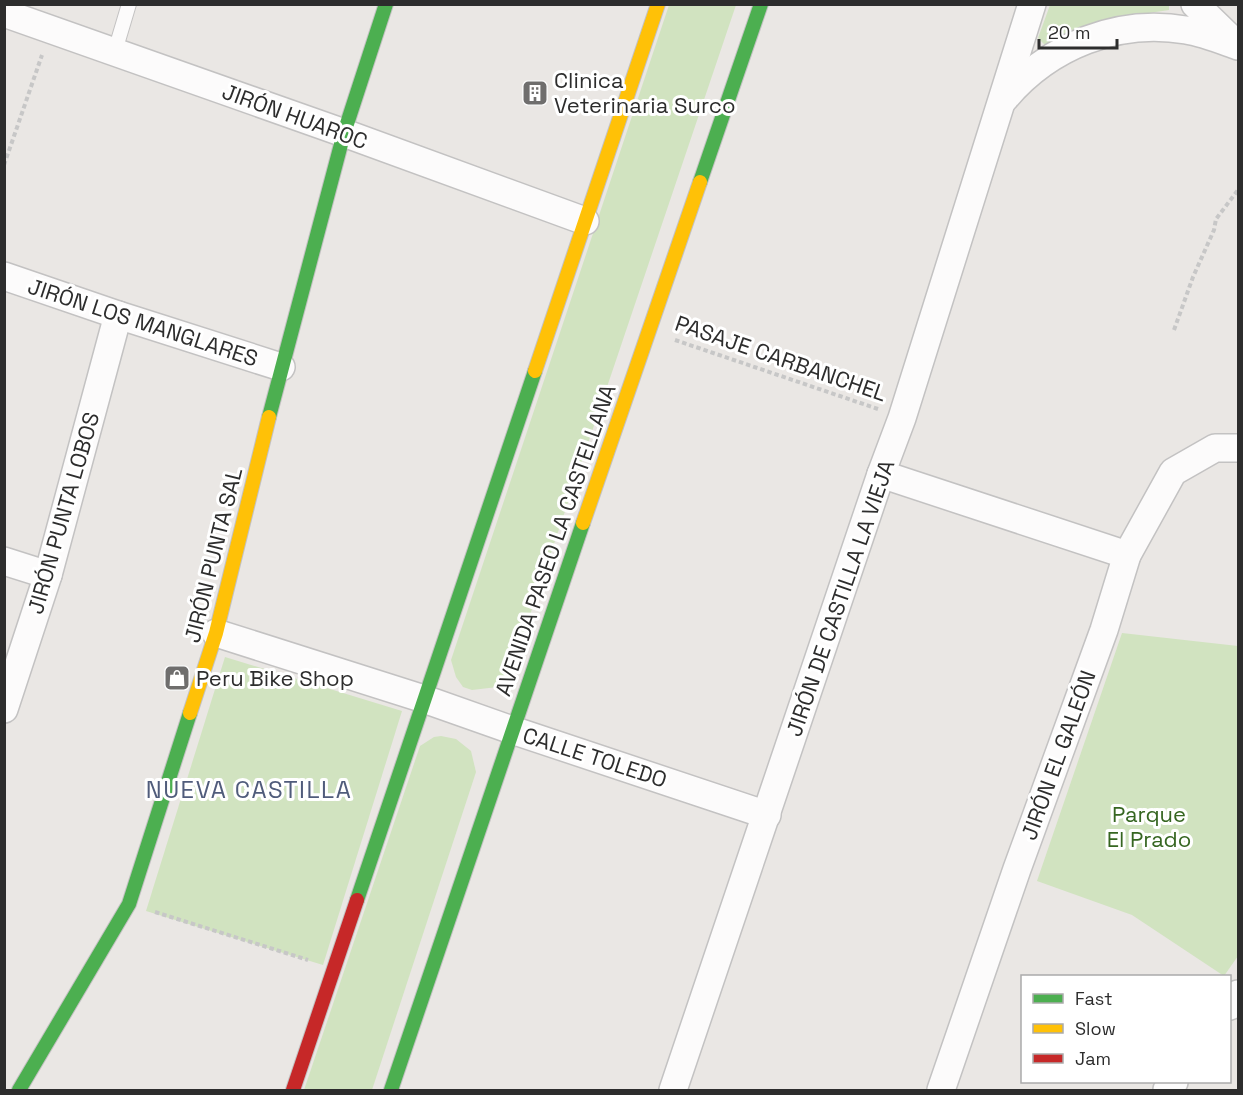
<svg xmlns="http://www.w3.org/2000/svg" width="1243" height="1095" viewBox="0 0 1243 1095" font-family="'Space Grotesk',sans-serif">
<rect width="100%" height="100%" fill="#eae7e4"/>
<!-- green -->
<g fill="#d1e3c0">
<path d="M669 5H736L506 686 472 690 463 687 456 677 451 660Z"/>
<path d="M1050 5H1169V10L1123 17 1072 30 1045 45 1038 38Z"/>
<path d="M1122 633 1238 646V956L1224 976 1132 915 1037 881Z"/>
<path d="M225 657 402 711 323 965 146 911Z"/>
<path d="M441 736 456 739 471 751 476 772 372 1090H304L420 746 434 737Z"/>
</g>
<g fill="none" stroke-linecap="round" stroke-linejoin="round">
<!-- lane casing -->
<g stroke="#c3c2c2" stroke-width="16">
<path id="lane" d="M115 51 129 4"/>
</g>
<!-- street casing -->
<g stroke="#c3c2c2" stroke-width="30">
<g id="street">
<path d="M1195 4 1231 39"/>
<path d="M4 13 344 133 585 221"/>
<path d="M1005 98C1049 46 1118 18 1186 30 1204 33 1221 40 1238 46"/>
<path d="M4 276 118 315 281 367"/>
<path d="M881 474 1127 555"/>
<path d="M4 561 48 575"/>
<path d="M216 633 424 699 512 730 767 815"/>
<path d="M4 709 48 575 118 315"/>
<path d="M1230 1006 1238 994"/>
<path d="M673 1090 881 474 902 418 1032 4"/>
<path d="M941 1090 1017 869 1104 630 1127 555 1173 472 1215 448H1238"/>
<path d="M1167 1090 1174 1082"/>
</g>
</g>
<!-- fast casing -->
<g stroke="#c3c2c2" stroke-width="16">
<g id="fast">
<path d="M700 182 761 4"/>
<path d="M269 417 344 133 386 4"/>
<path d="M357 900 535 371"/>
<path d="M19 1090 129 904 190 713"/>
<path d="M391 1090 583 523"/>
</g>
</g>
<!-- slow casing -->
<g stroke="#c3c2c2" stroke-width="16">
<g id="slow">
<path d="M535 371 658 4"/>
<path d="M583 523 700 182"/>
<path d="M190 713 216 633 269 417"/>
</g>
</g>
<!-- jam casing -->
<g stroke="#c3c2c2" stroke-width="16">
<path id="jam" d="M293 1090 357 900"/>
</g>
<!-- path -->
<g stroke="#c7c7c7" stroke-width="4" stroke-dasharray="4.5 3" stroke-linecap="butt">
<path d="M4 165 42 55"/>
<path d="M1174 330 1193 277 1214 230 1216 219 1238 190"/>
<path d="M675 340 878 409"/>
<path d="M155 912 308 960"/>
</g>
<!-- lane -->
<use href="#lane" stroke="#fcfbfb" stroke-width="14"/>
<!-- street -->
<use href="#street" stroke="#fcfbfb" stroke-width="27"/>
<!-- fast -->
<use href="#fast" stroke="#4caf50" stroke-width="14"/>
<!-- slow -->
<use href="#slow" stroke="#ffc107" stroke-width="14"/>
<!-- jam -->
<use href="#jam" stroke="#c62828" stroke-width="14"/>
</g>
<!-- icons -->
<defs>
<g id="building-square" transform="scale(1.35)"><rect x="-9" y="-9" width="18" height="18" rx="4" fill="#6f6e6d" stroke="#fff"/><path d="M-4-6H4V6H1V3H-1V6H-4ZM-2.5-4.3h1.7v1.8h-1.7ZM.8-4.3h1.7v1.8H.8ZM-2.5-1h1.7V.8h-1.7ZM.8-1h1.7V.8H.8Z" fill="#fff"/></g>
<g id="shop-square" transform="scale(1.35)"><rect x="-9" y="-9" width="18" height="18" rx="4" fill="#6f6e6d" stroke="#fff"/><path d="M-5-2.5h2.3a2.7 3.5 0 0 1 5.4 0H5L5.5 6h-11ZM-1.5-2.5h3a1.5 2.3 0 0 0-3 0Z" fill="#fff"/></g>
</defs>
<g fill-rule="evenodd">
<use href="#building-square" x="535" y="93"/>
<use href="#shop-square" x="177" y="678"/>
</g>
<g text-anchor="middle" stroke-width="6" stroke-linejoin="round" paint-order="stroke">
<!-- poi labels -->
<g font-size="22" fill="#2d2d2d" stroke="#fff" text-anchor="start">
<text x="554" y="88">Clinica<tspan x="554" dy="25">Veterinaria Surco</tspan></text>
<text x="196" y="686">Peru Bike Shop</text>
</g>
<!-- street labels -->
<g font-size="22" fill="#2d2d2d" stroke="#fff">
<text transform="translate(295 116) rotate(20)" y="8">JIRÓN HUAROC</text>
<text transform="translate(143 322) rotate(18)" y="8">JIRÓN LOS MANGLARES</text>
<text transform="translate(781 358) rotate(19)" y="8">PASAJE CARBANCHEL</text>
<text transform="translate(63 513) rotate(-74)" y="8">JIRÓN PUNTA LOBOS</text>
<text transform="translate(555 540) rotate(-71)" y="8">AVENIDA PASEO LA CASTELLANA</text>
<text transform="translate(213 555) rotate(-76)" y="8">JIRÓN PUNTA SAL</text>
<text transform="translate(840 598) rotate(-71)" y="8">JIRÓN DE CASTILLA LA VIEJA</text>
<text transform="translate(1058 755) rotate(-70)" y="8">JIRÓN EL GALEÓN</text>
<text transform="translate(595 757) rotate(18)" y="8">CALLE TOLEDO</text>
</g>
<!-- park labels -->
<g font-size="22" fill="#366621" stroke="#fff">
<text x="1149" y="822">Parque<tspan x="1149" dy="25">El Prado</tspan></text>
</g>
<!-- neighbourhood labels -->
<g font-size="24" letter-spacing="1.5" fill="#505c7b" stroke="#fff">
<text x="249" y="798">NUEVA CASTILLA</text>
</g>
</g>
<!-- border -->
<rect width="1243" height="1095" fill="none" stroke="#2d2d2d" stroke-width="12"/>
<!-- legend -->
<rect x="1021" y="975" width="210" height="108" fill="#ffffff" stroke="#ababab" stroke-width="1.5"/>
<rect x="1033" y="994" width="30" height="9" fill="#4caf50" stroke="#ababab" stroke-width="1.5"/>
<text x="1075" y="1005" font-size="18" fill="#2d2d2d">Fast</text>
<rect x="1033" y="1024" width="30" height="9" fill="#ffc107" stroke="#ababab" stroke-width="1.5"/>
<text x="1075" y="1035" font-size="18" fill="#2d2d2d">Slow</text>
<rect x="1033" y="1054" width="30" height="9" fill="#c62828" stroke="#ababab" stroke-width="1.5"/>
<text x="1075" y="1065" font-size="18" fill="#2d2d2d">Jam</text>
<!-- scale -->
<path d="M1039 39v9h78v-9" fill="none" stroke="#2d2d2d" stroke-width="3"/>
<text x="1048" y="39" font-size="18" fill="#2d2d2d" stroke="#ffffff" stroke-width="4.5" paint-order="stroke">20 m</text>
</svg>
